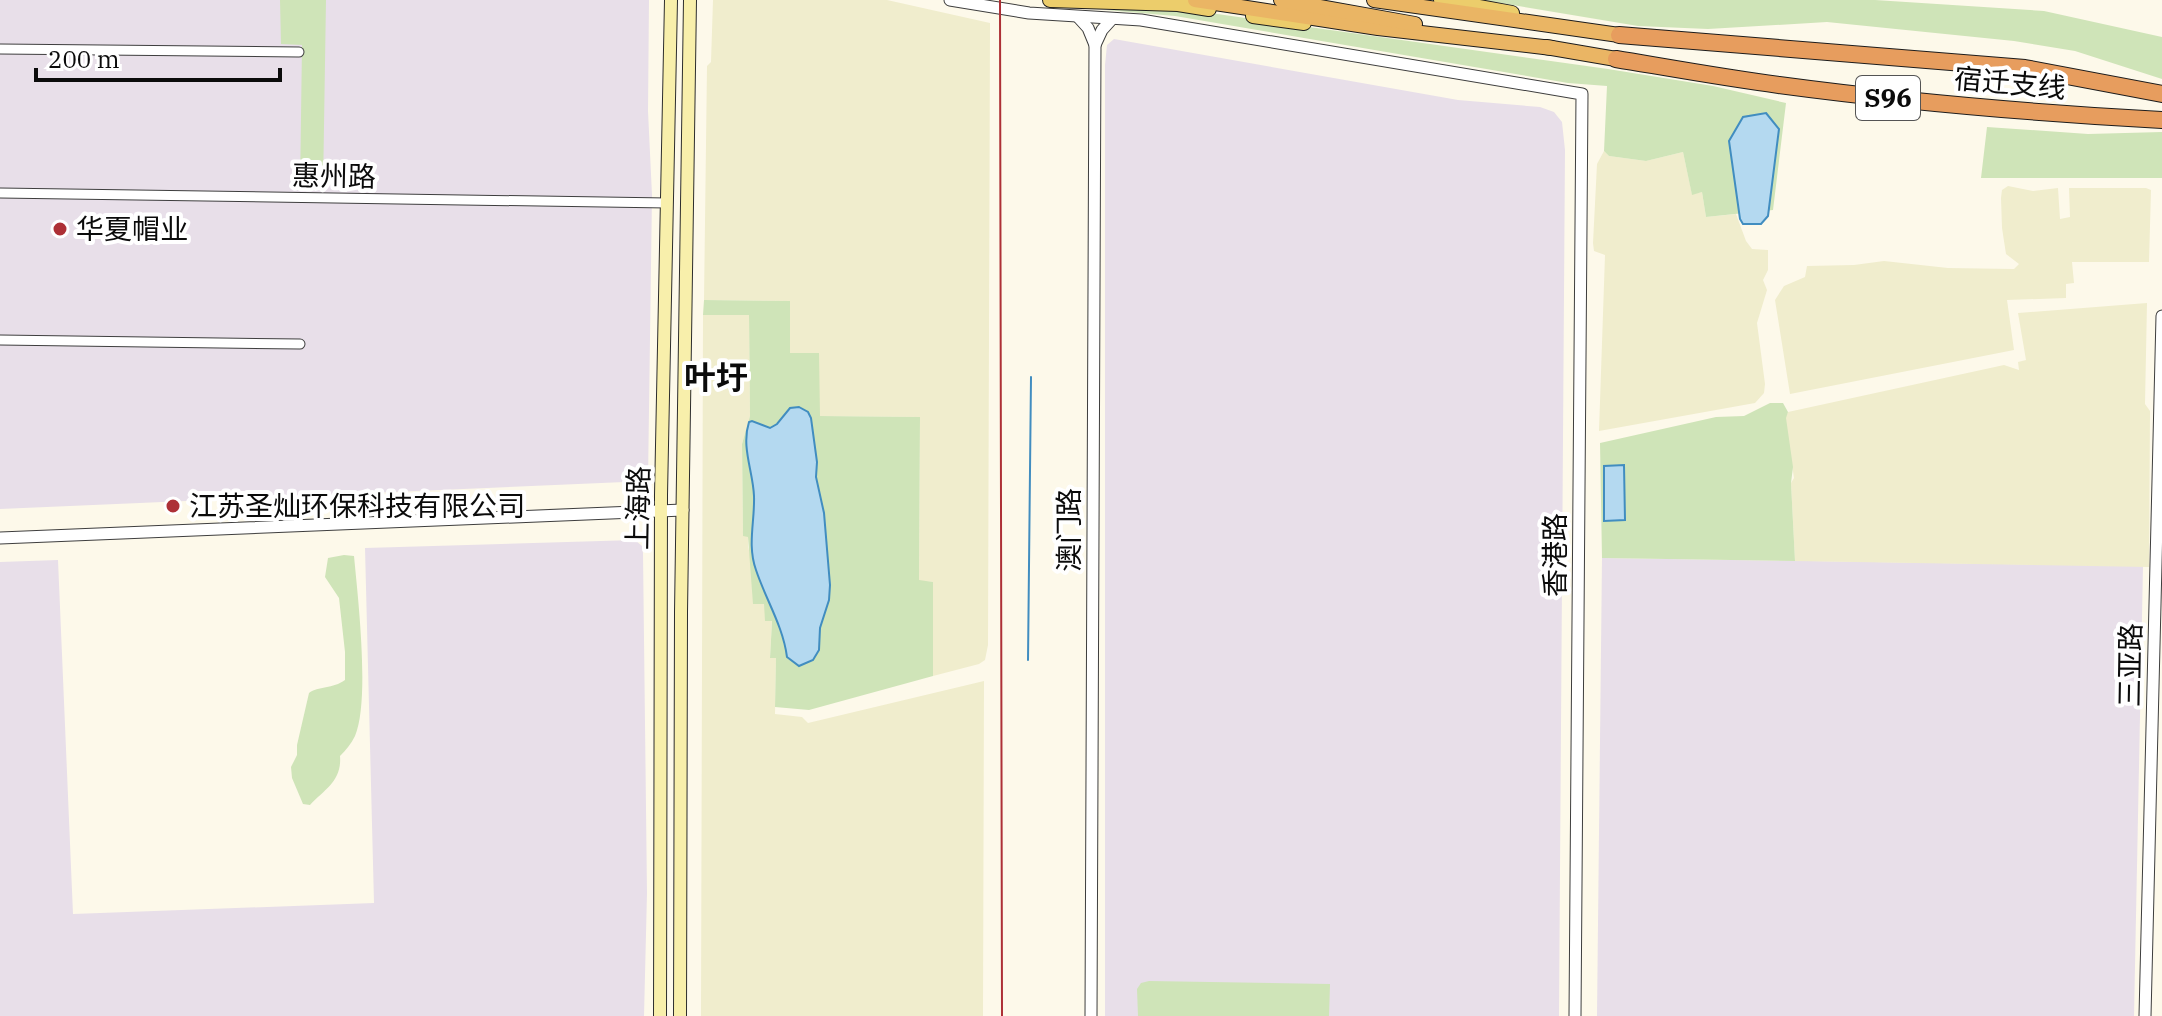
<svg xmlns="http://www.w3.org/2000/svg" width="2162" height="1016" viewBox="0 0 2162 1016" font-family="'IBM Plex Serif','Noto Sans SC',serif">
<rect width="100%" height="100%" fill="#fdf9ea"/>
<!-- industrial -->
<g fill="#e8dfe9">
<path d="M0 0H649L648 111 652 195 648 481 0 509Z"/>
<path d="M1114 39 1458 100 1540 107 1554 112 1562 122 1565 150 1559 1016H1105V65L1107 45Z"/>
<path d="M635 540 642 546 643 553 647 893 644 1016H0V562L58 560 73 914 374 903 365 548Z"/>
<path d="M1602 558 2143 566 2134 1016H1597Z"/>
</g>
<!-- farmland -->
<g fill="#f0edcd">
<path d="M713 0H887L990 23 988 645 985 660 979 664 933 676V582L919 581 920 417 819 416V354L790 353V301L704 300 707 66 711 62Z"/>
<path d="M1604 151 1609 156 1646 161 1683 152 1692 194 1702 192 1706 217 1736 214 1746 241 1752 249 1768 250V270L1763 280 1767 290 1757 323 1765 384 1764 393 1755 403 1599 431 1605 255 1594 251 1593 243 1597 164Z"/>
<path d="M2008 186 2033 191 2058 188 2060 219 2070 217 2069 188H2146L2151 190 2149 262H2072L2074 283 2066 284V298L2007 300 2014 350 1790 394 1775 300 1784 286 1805 277 1807 266 1854 265 1884 261 1948 268 2014 269 2019 264 2006 254 2002 228 2001 198 2002 190Z"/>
<path d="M2147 303 2145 404 2150 411 2149 567 1795 561 1791 483 1794 478 1785 418 1788 412 2004 365 2019 370 2018 362 2026 360 2018 313Z"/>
<path d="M703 315H749L750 416 742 444 743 536H748V547L764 604 772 620 770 657 776 658 775 714 802 717 808 723 984 681 983 1016H701Z"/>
</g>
<!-- green -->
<g fill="#cfe4b8">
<path d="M280 0H326L323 189H300L302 45 281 44Z"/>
<path d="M1483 0H1875L2044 11 2162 37V79L2075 51 2014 41 1827 22 1708 29 1638 26Z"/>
<path d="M1106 10H1189L1608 69 1713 86 1786 103 1773 210 1706 217 1702 192 1692 195 1683 152 1646 161 1609 156 1604 151 1607 86 1568 83 1175 16Z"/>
<path d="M1987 127 2088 134 2162 132V178H1981Z"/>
<path d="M704 300 790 301V353H819L820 416 920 417 919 580 933 582V676L809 710 775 707 776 658H770L772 621H765L764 604H753L748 537 743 536 742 444 750 416 749 315H703Z"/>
<path d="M1770 403H1783L1788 412 1786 418 1793 467 1791 483 1795 561 1602 558 1600 443 1716 417 1744 416Z"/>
<path d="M344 555 354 556C358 598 370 701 355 736 351 744 346 750 340 756 342 781 325 789 310 805L303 804 292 778 291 767 297 755V745L309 693C318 686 333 689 345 680V652L339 598 325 577 328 558Z"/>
<path d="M1149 981 1330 984 1329 1016H1138L1137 989 1141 983Z"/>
</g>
<!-- water -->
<g fill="#b4d9f0" stroke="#418dc0" stroke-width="2">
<path d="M1766 113 1779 129 1768 216 1761 224H1743L1740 219 1729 141 1743 117Z"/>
<path d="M799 407 808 412 811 418 817 462 816 477 824 513 830 585 829 600 820 628 819 650 813 660 799 666 787 657C783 626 766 600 756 570 747 545 755 521 754 496 753 471 741 447 749 422L752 421 770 428 777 424 790 408Z"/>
<path d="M1624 465 1625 520 1604 521V466Z"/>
</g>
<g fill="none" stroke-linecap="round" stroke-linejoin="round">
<!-- stream -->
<path stroke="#418dc0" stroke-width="2" d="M1028 660 1031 377"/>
<!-- minor casing -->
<g stroke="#3e3e3e" stroke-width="11">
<g id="minor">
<path d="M0 49 299 52"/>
<path d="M0 193 667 203"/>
<path d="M0 340 300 344"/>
</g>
</g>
<!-- tertiary casing -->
<g stroke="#3e3e3e" stroke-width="13">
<g id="tertiary">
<path d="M950 0 1029 13 1141 20 1582 94 1575 1016"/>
<path d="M1078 17 1088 28 1095 45 1091 1016"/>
<path d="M1095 45 1102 30 1112 19"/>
<path d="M0 538 683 510"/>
<path d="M2145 1016 2162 316"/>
</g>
</g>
<!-- secondary casing -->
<g stroke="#2d2d2d" stroke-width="14">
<g id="secondary">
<path d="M660 1016 661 495 671 0"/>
<path d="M680 1016 681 612 690 0"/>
</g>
</g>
<!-- primary casing -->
<g stroke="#1c1c1c" stroke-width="16">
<g id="primary">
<path d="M1050 0 1178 4 1209 9"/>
<path d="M1441 0 1512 13"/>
<path d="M1253 16 1304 23"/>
</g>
</g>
<!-- trunk casing -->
<g stroke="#1c1c1c" stroke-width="16">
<g id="trunk">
<path d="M1195 0 1378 28 1552 48"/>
<path d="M1281 0 1415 24"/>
<path d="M1374 0 1619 35"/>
<path d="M1546 47 1616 59"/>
</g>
</g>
<!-- motorway casing -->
<g stroke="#1c1c1c" stroke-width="18">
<g id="motorway">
<path d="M1619 35 2025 68 2162 94"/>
<path d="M1616 59C1670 68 1725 78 1779 85 1906 102 2034 113 2162 120"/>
</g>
</g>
<!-- minor -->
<use href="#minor" stroke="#fff" stroke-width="9"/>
<!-- tertiary -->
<use href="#tertiary" stroke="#fff" stroke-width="11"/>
<!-- secondary -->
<use href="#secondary" stroke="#f8efab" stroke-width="12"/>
<!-- primary -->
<use href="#primary" stroke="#eccd6b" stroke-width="14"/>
<!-- trunk -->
<use href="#trunk" stroke="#eab564" stroke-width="14"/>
<!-- motorway -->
<use href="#motorway" stroke="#e79d5e" stroke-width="16"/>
<!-- rail -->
<path stroke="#ad3036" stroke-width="2" d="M1000 0 1002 1016"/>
</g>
<!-- markers -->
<g fill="#ad3036" stroke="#fff" stroke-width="3">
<circle cx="60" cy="229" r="8"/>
<circle cx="173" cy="506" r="8"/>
</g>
<g text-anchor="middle" stroke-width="8" stroke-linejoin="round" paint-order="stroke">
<!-- shield labels -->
<rect fill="#fff" stroke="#545454" stroke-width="2" x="1856" y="76" width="64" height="44" rx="6"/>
<g font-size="26" font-weight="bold" fill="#0b0b0b">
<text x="1888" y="107">S96</text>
</g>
<!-- street labels -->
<g font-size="28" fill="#0b0b0b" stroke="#fff">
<text transform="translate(2010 83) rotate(5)" y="10">宿迁支线</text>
<text transform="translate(334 176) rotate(1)" y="10">惠州路</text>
<text transform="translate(638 508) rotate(-89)" y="10">上海路</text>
<text transform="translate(1069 530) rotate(-90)" y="10">澳门路</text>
<text transform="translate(1555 555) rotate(-90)" y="10">香港路</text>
<text transform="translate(2130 665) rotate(-89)" y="10">三亚路</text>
</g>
<!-- poi labels -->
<g font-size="28" fill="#0b0b0b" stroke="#fff" text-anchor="start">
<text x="76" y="239">华夏帽业</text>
<text x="189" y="516">江苏圣灿环保科技有限公司</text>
</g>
<!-- quarter labels -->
<g font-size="32" font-weight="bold" fill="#0b0b0b" stroke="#fff">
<text x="716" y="389">叶圩</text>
</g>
</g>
<!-- scale -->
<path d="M36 68v12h244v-12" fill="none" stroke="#0b0b0b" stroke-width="4"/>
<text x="48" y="68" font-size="24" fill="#0b0b0b" stroke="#ffffff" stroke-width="6" paint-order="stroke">200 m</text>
</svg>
